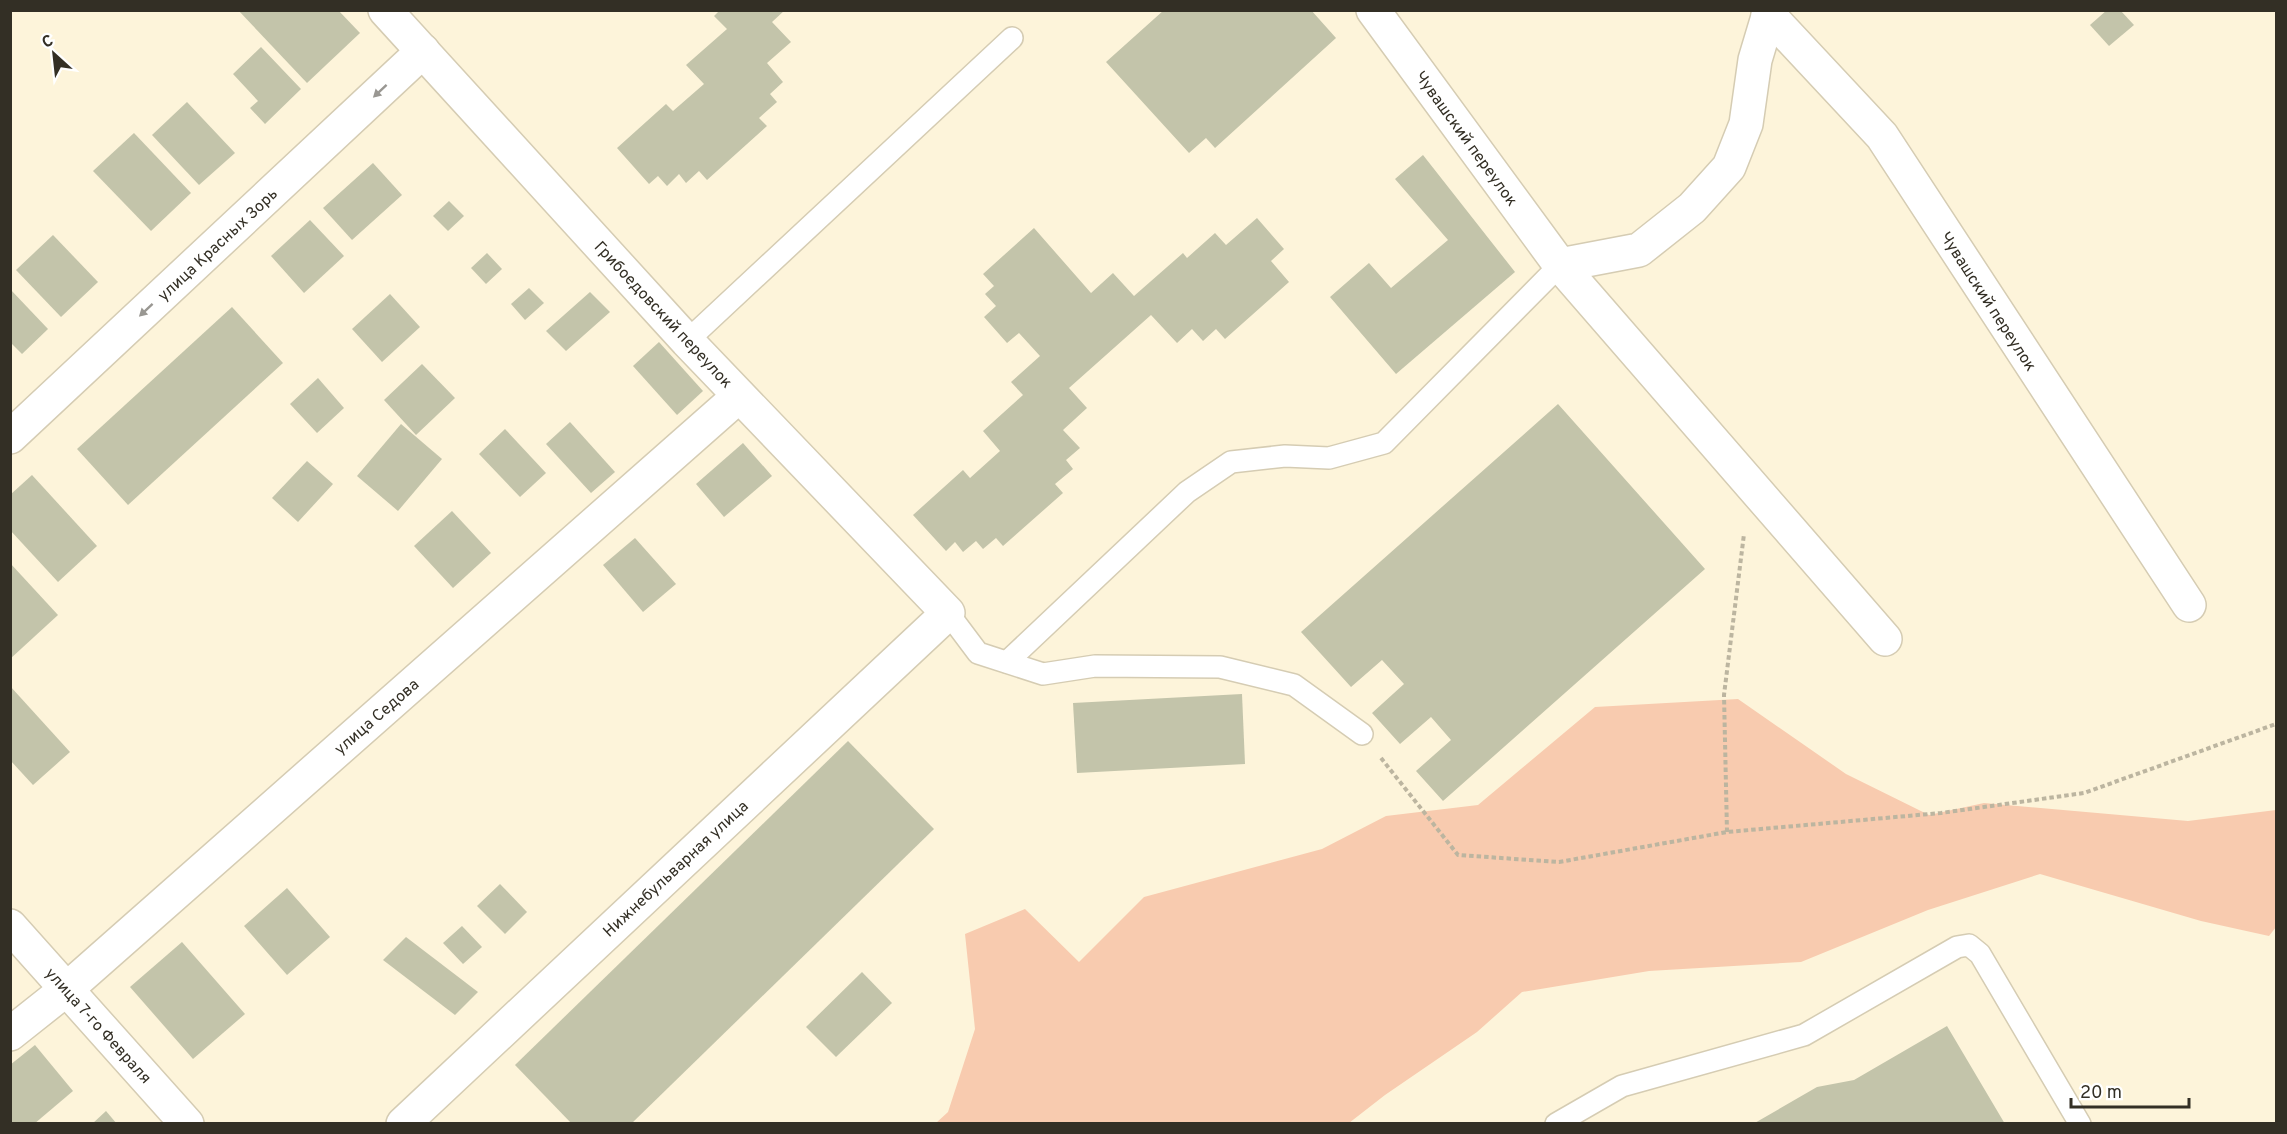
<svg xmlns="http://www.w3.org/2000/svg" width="2287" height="1134" viewBox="0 0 2287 1134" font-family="Overpass,sans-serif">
<rect width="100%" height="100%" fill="#fdf4da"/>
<!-- green -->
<path fill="#f8cbaf" d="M1738 699 1846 774 1929 815 1984 803 2188 821 2276 810V927L2269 936 2201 921 2040 874 1928 910 1801 962 1649 971 1522 992 1477 1032 1385 1095 1349 1123H936L948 1112 975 1029 965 934 1025 909 1079 962 1144 897 1322 849 1386 816 1478 805 1595 707Z"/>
<!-- building -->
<g fill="#c3c4aa">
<path d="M238 10H338L360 33 307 83Z"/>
<path d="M720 10H785L772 22 791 42 767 63 783 82 770 94 777 102 759 118 767 126 707 180 699 171 686 183 679 174 667 186 658 176 649 184 617 148 666 104 673 111 704 84 686 65 727 29 714 16Z"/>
<path d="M1164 10H1311L1336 38 1215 148 1206 138 1189 153 1106 62Z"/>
<path d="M2107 10H2120L2134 25 2109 46 2090 25Z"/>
<path d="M261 47 301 89 265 124 250 108 258 101 233 74Z"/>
<path d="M187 102 235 153 199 185 152 135Z"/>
<path d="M134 133 191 193 151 231 93 171Z"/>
<path d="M1423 155 1515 272 1396 374 1330 297 1369 263 1391 288 1448 240 1395 179Z"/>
<path d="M373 163 402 195 352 240 323 208Z"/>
<path d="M449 201 464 216 448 231 433 216Z"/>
<path d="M1257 218 1284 249 1271 261 1289 282 1225 339 1216 329 1203 341 1192 329 1177 343 1151 315 1069 388 1087 408 1063 430 1080 448 1066 460 1073 469 1055 484 1063 493 1003 546 996 538 983 549 976 541 963 552 955 542 946 551 913 515 963 470 970 478 1000 451 983 431 1023 395 1011 382 1040 356 1019 333 1007 343 984 317 996 306 985 294 994 286 983 274 1034 228 1091 293 1113 273 1134 296 1183 253 1187 258 1215 233 1226 245Z"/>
<path d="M310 220 344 256 304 293 271 256Z"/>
<path d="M53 235 98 282 61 317 16 270Z"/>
<path d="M487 253 502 269 486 284 471 268Z"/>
<path d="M529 288 544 303 525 320 511 304Z"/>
<path d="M10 289 48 329 22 354 10 342Z"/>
<path d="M590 292 610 312 566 351 546 331Z"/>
<path d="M390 294 420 327 382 362 352 329Z"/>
<path d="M232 307 283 363 128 505 77 449Z"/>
<path d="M659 342 703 391 677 415 633 366Z"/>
<path d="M422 364 455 398 416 435 384 400Z"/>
<path d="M318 378 344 408 317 433 290 404Z"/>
<path d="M1558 404 1705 569 1443 801 1416 771 1451 740 1431 717 1400 744 1372 713 1404 684 1382 660 1351 687 1301 632Z"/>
<path d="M570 422 615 472 591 493 546 444Z"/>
<path d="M401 424 442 459 398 511 357 476Z"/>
<path d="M505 429 546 473 520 497 479 454Z"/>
<path d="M743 443 772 476 724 517 696 484Z"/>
<path d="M307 461 333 484 298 522 272 498Z"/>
<path d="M32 475 97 546 58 582 10 530V495Z"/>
<path d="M452 511 491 553 453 588 414 546Z"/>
<path d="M635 538 676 584 643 612 603 565Z"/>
<path d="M10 563 58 615 10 659Z"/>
<path d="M10 686 70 752 33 785 10 760Z"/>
<path d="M1242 694 1245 764 1077 773 1073 703Z"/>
<path d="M848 741 934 829 631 1124H572L515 1065Z"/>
<path d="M500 884 527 912 505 934 477 906Z"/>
<path d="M287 888 330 937 287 975 244 926Z"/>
<path d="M462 926 482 947 463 964 443 943Z"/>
<path d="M406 937 478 992 455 1015 383 960Z"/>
<path d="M182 942 245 1014 193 1059 130 987Z"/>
<path d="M862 972 892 1003 836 1057 806 1027Z"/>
<path d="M1947 1026 2005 1124H1753L1817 1087 1854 1080Z"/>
<path d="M35 1045 73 1091 34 1124H10V1065Z"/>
<path d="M106 1111 117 1124H92Z"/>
</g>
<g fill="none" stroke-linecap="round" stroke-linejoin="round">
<!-- service casing -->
<g stroke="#d5ccb3" stroke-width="24">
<g id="service">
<path d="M687 341 1012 38"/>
<path d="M948 613 978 653 1043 674 1095 666 1220 667 1294 685 1362 734"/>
<path d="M1007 662 1187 492 1231 462 1285 456 1329 458 1384 443 1560 265"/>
<path d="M1556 1124 1622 1086 1804 1035 1957 947 1969 945 1980 954 2080 1124"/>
</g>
</g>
<!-- minor casing -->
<g stroke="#d5ccb3" stroke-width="36">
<g id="minor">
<path d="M385 10 687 341 948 613 403 1124"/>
<path d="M1373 10 1560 265 1885 639"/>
<path d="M1768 14 1882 136 2189 605"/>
<path d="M1560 265 1639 250 1692 208 1729 167 1746 124 1755 60 1770 10"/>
<path d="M10 437 423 51"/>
<path d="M10 926 187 1124"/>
<path d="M10 1034 68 988 739 396"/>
</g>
</g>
<!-- path -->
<g stroke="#bcb5a0" stroke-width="4" stroke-dasharray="4.5 3" stroke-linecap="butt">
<path d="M1381 758 1458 855 1559 862 1727 832 1941 813 2084 793 2276 724"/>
<path d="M1727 832 1724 695 1744 534"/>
</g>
<!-- service -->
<use href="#service" stroke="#fff" stroke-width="21"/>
<!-- minor -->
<use href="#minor" stroke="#fff" stroke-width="33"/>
</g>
<!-- one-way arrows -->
<defs><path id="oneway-solid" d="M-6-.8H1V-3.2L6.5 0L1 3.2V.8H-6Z" transform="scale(1.5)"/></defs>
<g fill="#999792">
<use href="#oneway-solid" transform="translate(380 91) rotate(137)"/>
<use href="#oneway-solid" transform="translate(146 310) rotate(137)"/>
</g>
<g text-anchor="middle" stroke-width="6" stroke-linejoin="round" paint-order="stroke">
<!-- street labels -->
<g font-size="16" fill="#332f25" stroke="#fff">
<text transform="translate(1467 138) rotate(54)" y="6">Чувашский переулок</text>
<text transform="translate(217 244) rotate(-43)" y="6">улица Красных Зорь</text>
<text transform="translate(1989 301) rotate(57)" y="6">Чувашский переулок</text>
<text transform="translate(664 314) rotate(47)" y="6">Грибоедовский переулок</text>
<text transform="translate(376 716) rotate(-41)" y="6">улица Седова</text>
<text transform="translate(675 868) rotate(-43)" y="6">Нижнебульварная улица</text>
<text transform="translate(99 1025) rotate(48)" y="6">улица 7-го Февраля</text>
</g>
</g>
<!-- border -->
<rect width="2287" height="1134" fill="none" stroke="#332f25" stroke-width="24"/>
<!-- north arrow -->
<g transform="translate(54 54) rotate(333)" stroke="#ffffff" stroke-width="4.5" paint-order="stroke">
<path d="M0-4.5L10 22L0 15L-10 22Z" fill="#332f25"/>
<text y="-9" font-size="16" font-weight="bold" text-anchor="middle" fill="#332f25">С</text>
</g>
<!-- scale -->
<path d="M2071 1098v9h118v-9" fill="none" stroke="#332f25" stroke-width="3"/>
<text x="2080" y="1098" font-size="18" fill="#332f25" stroke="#ffffff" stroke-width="4.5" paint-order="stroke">20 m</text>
</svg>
